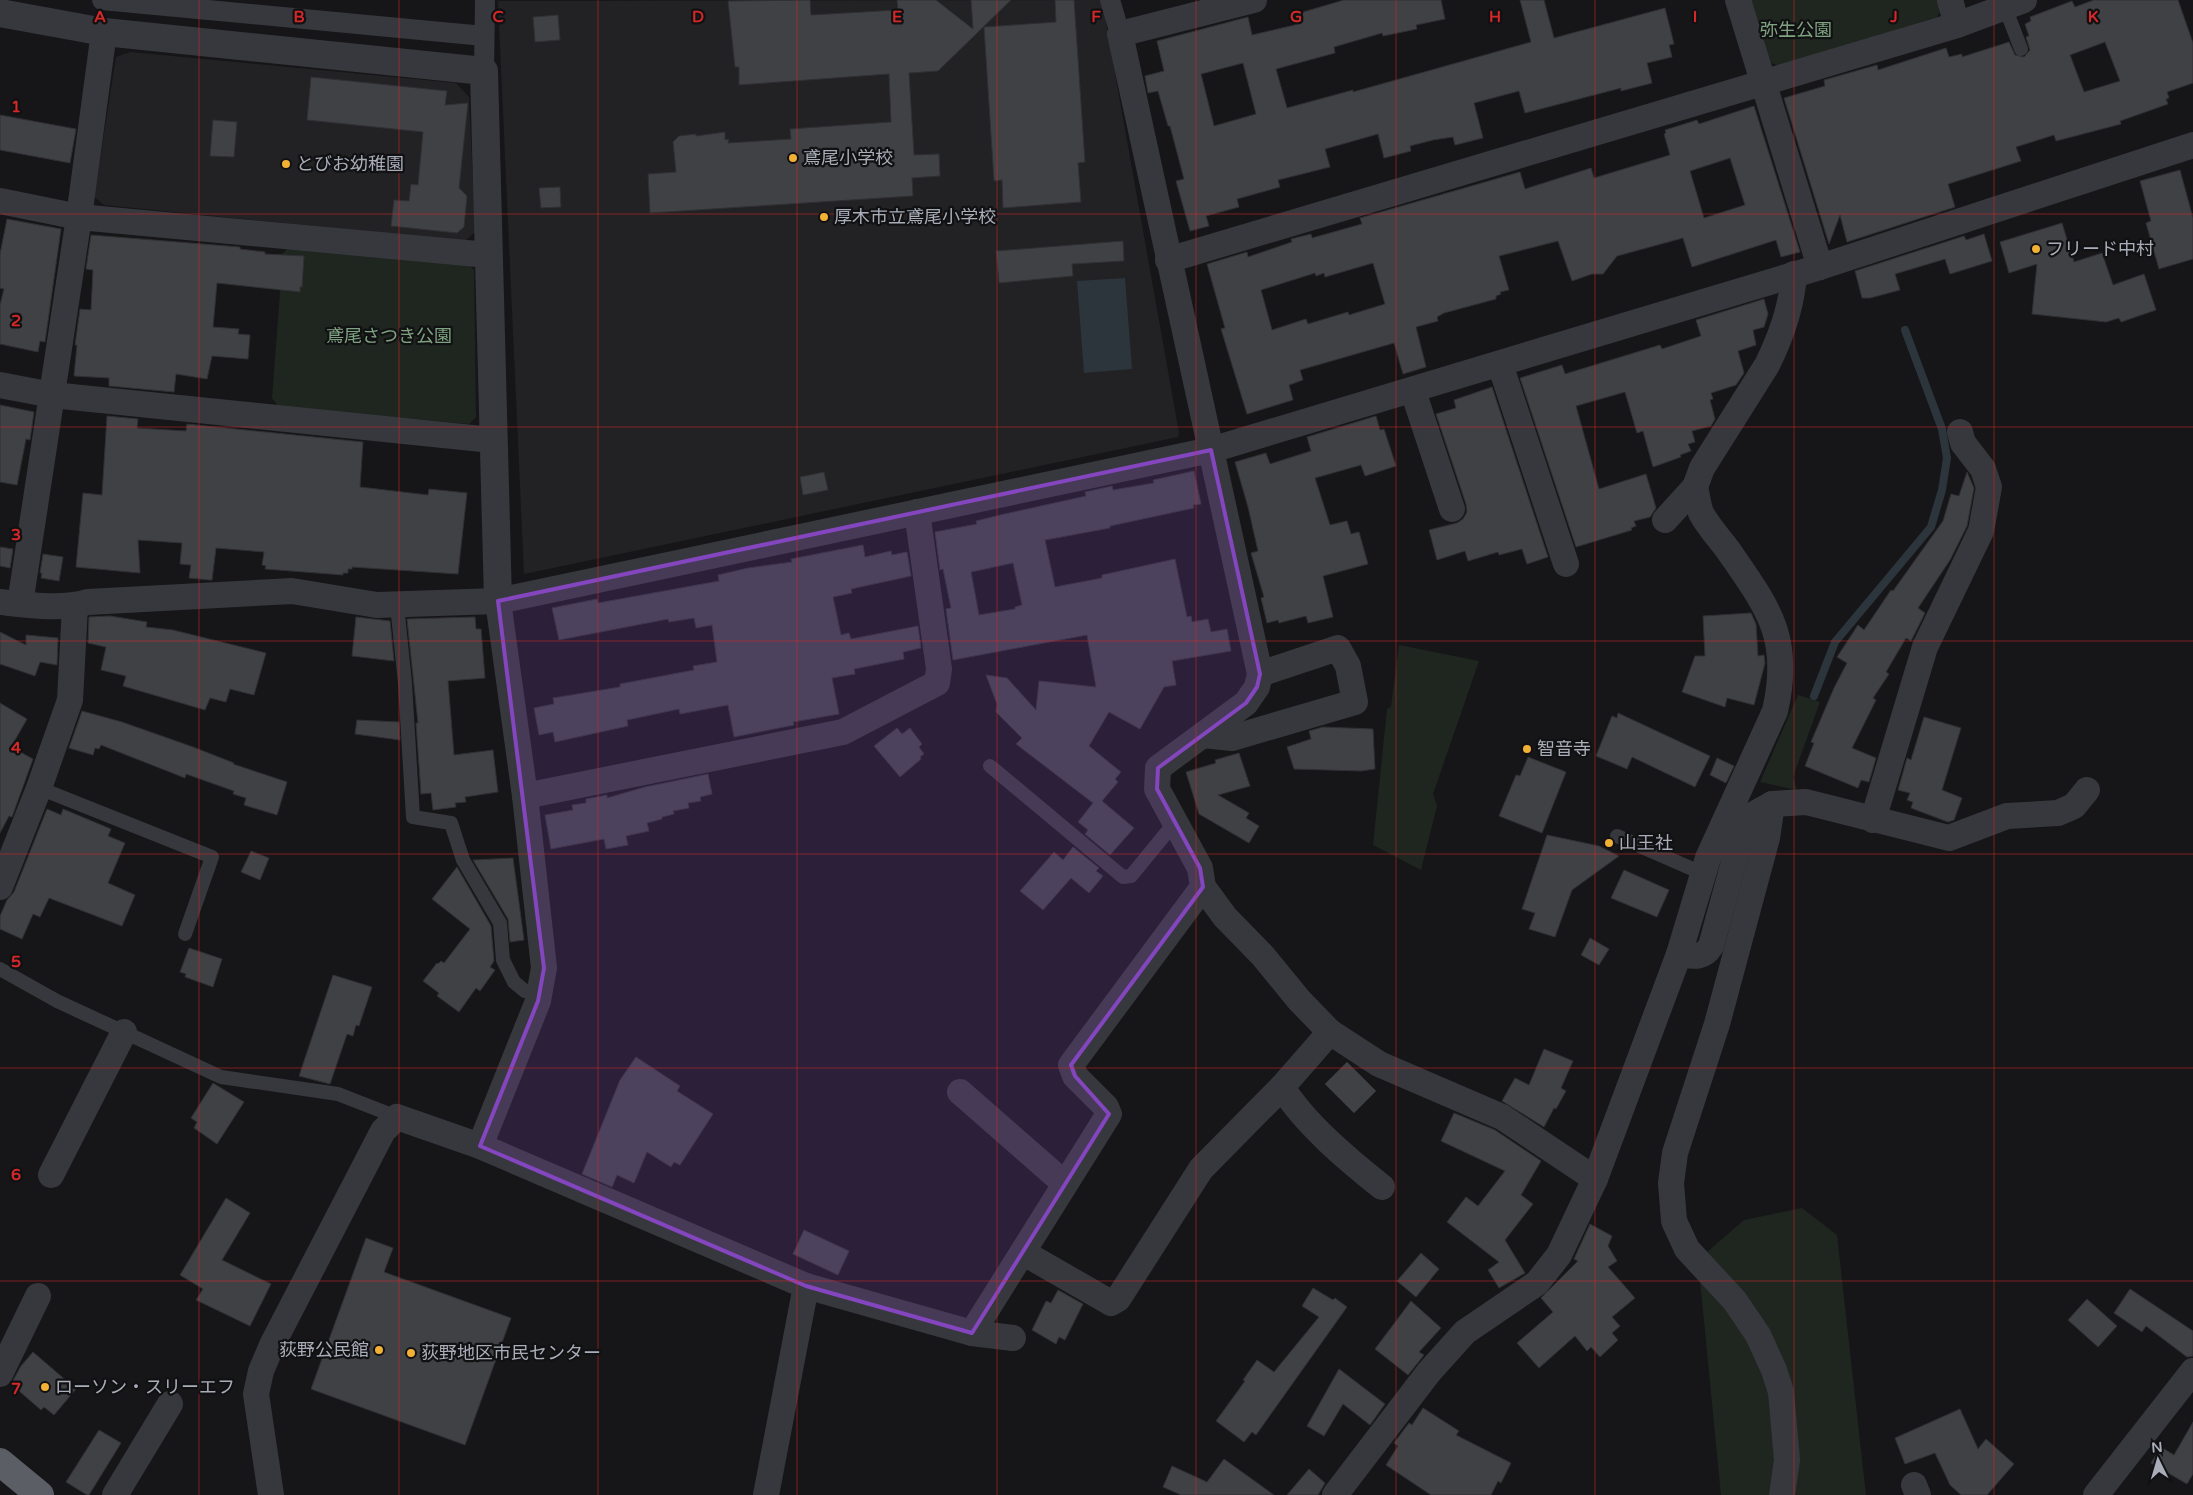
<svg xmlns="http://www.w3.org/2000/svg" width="2193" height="1495" viewBox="0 0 2193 1495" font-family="'Varela Round','Noto Sans JP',sans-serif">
<rect width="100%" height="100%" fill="#161618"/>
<!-- built -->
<g fill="#222225">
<path d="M1102 0 1179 433 1178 437 524 574 498 1Z"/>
<path d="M130 52 456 83 469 97 475 232 465 241 104 205 94 197 116 57Z"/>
</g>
<!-- green -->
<g fill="#1e261f">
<path d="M1751 0H1939L1941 10 1937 17 1780 66 1771 63Z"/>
<path d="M291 246 467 263 474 270 476 417 469 424 279 407 272 398 283 253Z"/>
<path d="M1399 645 1479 661 1433 794 1437 806 1421 870 1373 845 1387 709 1391 707Z"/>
<path d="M1798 695 1820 702 1793 777 1797 790 1760 782Z"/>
<path d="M1802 1208 1837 1235 1866 1495H1721L1698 1260 1744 1220Z"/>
</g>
<!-- water -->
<path fill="#2c353c" d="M1125 278 1132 369 1084 373 1077 281Z"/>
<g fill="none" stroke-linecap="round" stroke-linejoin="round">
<!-- stream -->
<path stroke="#2c353c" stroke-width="8" d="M1814 696 1835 642 1931 527 1942 490 1947 458 1942 429 1905 330"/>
</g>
<!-- building -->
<g fill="#404145" stroke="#303034" fill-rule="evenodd">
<path d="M810 0 811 15 898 10 897 0H936L973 29 971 0H1011L938 71 909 73 914 155 939 154 940 176 912 178 913 196 650 213 648 174 676 172 673 142 679 136 696 134V136L725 132V140L729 139 728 143 791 139 790 129 891 122 889 74 739 85V67H735L728 1Z"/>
<path d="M1055 0H1074L1085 162 1078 163 1081 202 1003 208 1002 180 994 181 984 27 1056 22Z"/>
<path d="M1344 0H1441L1445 19 1416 25 1417 29 1383 36 1382 33 1334 47 1335 53 1276 69 1287 108 1353 90V92L1531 42 1520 0H1544L1554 38 1665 8 1674 44 1669 45 1672 57 1647 63 1652 83 1621 91V88L1525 113 1519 91 1474 103 1483 138 1455 145 1453 137 1433 140 1410 146 1411 151 1384 158 1378 134 1325 149 1330 167 1278 180 1280 187 1237 199 1239 207 1206 216 1209 226 1190 231 1176 181 1184 179 1170 126H1168L1158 91 1148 93 1145 76 1164 71 1157 41 1248 17 1252 35 1295 25 1293 15ZM1243 63 1256 114 1214 126 1201 74Z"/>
<path d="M2094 0H2178L2193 43V83L2167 92 2169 98 2166 99 2168 104 2120 121 2121 124 2056 141 2054 135 2016 147 2021 161 1948 184 1955 207 1847 242 1840 215 1829 244 1784 98 1825 86 1824 80 1877 65 1878 70 1946 48 1949 57 1962 54V57L2009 42 2015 55 2024 57 2030 50 2026 37 2029 36 2025 24 2031 21 2030 17 2072 1 2075 7ZM2105 42 2120 81 2084 92 2070 55Z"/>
<path d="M558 15 560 40 535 42 533 17Z"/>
<path d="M311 77 447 91 445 105 468 103 459 188 467 196 464 227 457 233 391 226 394 200 409 201 411 184 418 185 423 132 307 120Z"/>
<path d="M1754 106 1800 252 1781 257 1776 240 1692 267 1683 238 1617 256 1603 274H1592L1572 281 1558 241 1499 256 1509 290 1500 292 1501 294 1496 296V299L1444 313 1437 317 1438 321 1416 327 1426 367 1403 374 1394 343 1300 370 1303 380 1289 385 1293 400 1247 414 1221 329 1225 328 1207 264 1247 252 1248 257 1292 242 1291 239 1311 234 1312 238 1362 224 1360 218 1520 172 1525 189 1591 168 1594 178 1670 155 1664 134 1666 133 1665 130 1697 120 1699 124ZM1730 158 1745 205 1704 218 1690 171ZM1373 263 1385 304 1349 315 1348 312 1308 324 1306 319 1272 330 1261 290 1315 273 1316 276 1324 273 1325 277Z"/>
<path d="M0 115 76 129 70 163 0 150Z"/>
<path d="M213 120 237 122 234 157 210 156Z"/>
<path d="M2180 170 2193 218V259L2159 269 2146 223 2151 221 2140 181Z"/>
<path d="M560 187 561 207 541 208 539 188Z"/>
<path d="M7 219 61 229 45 342 40 341 38 352 0 344V305L4 289 0 288V254Z"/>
<path d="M2062 223 2074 262 2102 253 2113 285 2144 274 2156 310 2121 322 2119 318 2106 322 2032 314 2037 264 2009 273 2000 242Z"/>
<path d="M1984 234 1992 261 1950 274 1945 259 1895 274 1900 290 1870 298H1862L1855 271 1964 236 1966 240Z"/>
<path d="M91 235 240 247V249L265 252V254L304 256 302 287H300V292L217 283 213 327 239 329 238 334 250 335 248 359 212 356 207 379 176 374 174 392 109 386V378L74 376 77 345H75L80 309 91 310 93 270 86 269Z"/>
<path d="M1123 241 1124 261 1072 264 1073 276 999 283 996 251Z"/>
<path d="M1764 299 1768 314 1764 327 1753 330 1756 345 1738 351 1744 373 1736 385 1711 393 1713 399 1710 400 1715 419 1711 426 1692 431 1695 442 1688 444 1691 451 1680 455 1681 457 1653 467 1643 431 1637 433 1625 392 1576 406 1599 489 1646 474 1656 508 1650 517 1634 521 1636 526 1631 528 1632 530 1576 547 1520 378 1562 365 1565 374 1660 345 1662 349 1701 336 1696 320Z"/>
<path d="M1492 387 1548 557 1527 564 1522 549 1499 555 1498 552 1468 561 1465 551 1437 560 1429 530 1457 523 1463 519 1467 512 1466 504 1436 414 1456 408 1454 400Z"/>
<path d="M0 405 34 412 30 440 26 439 17 485 0 482Z"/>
<path d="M107 416 138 419 137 428 186 431 187 424 363 442 360 487 428 495 429 489 467 493 458 574 352 567V569H348V573H343V575L265 569 266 566 262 565 264 552 216 548 212 580H210L189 578 191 565 180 564 182 543 138 540 140 573 76 567 83 493 102 495Z"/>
<path d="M1376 416 1380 430 1384 429 1396 466 1365 476 1361 465 1315 478 1330 525 1347 521 1351 534 1359 532 1368 564 1323 576 1333 617 1308 623 1306 616 1279 623 1278 620 1267 623 1261 598 1264 597 1251 553 1258 551 1248 507 1235 462 1266 453 1270 464 1311 451 1307 437Z"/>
<path d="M1194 471 1201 504 1193 505 1194 508 1110 526V528L1045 540 1055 587 1102 578V575L1175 559 1187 617 1191 616 1192 622 1208 619 1211 632 1227 629 1231 651 1172 661 1176 685 1164 687 1140 729 1109 712 1089 746 1121 772 1115 779 1118 782 1102 801 1134 828 1110 855 1085 834 1088 830 1078 822 1093 803 1016 744 1022 738 996 712 997 704 986 675 1007 678 1036 710 1039 681 1096 687 1087 635 953 660 946 609 951 608 943 569 940 570 935 532 977 524 976 521 1000 515 1086 496 1085 492 1112 486 1113 490 1154 483 1153 480ZM1013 563 1022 605 1015 607V609L979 615 971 572Z"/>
<path d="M824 472 828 490 803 495 800 477Z"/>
<path d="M1967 472 1974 488 1967 526 1950 560 1918 608 1925 613 1911 641 1906 638 1886 672 1889 674 1873 698 1876 700 1852 748 1876 758 1869 782 1861 780 1858 788 1805 766 1814 743 1811 742 1834 688 1847 663 1837 657 1858 625 1864 630 1891 590 1893 591 1943 521 1951 494 1959 496Z"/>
<path d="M863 545 865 557 891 551 892 555 907 552 911 576 851 589 852 593 833 597 841 635 849 633 851 639 918 626 921 648 903 652 904 659 854 669 855 674 832 678 839 714 793 722 794 725 734 737 728 705 680 714 679 709 627 720 628 726 555 742 553 732 539 735 534 708 554 704 553 698 620 687V684L694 670 693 666 717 662 712 625 696 628 694 618 669 622 668 619 559 640 552 608 597 599 598 603 719 581 718 575 748 568 792 562 791 559Z"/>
<path d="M0 547 13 549 10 568 0 566Z"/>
<path d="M43 554 63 557 59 581 41 578 42 573H40Z"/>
<path d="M1751 613 1756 624 1758 656 1764 655 1765 663 1754 705 1727 698 1725 707 1682 692 1695 656H1705L1703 616Z"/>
<path d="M110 616 147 622 146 627 173 630 266 653 254 695 230 689 226 702 210 698 205 710 123 686 126 676 101 670 106 647 88 643 89 617Z"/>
<path d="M356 617 390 621 394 661 352 656Z"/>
<path d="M475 617 476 629H481L485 678 448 681 454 755 493 750 498 792 465 797 466 802 455 803 456 807 433 810 431 793 421 794 416 723H418L407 619Z"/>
<path d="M0 632 26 645V635L58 638 57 665 40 662 35 676 0 664Z"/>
<path d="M0 703 27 719 11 747 33 759 12 817 9 816 0 833Z"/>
<path d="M82 711 122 722 193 747 234 763 233 764 287 782 277 815 244 805 246 798 233 794 234 791 186 774 185 778 101 745 99 749 95 748 93 755 69 748Z"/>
<path d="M1618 713 1710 756 1695 787 1632 757 1627 769 1596 756 1612 716 1617 718Z"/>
<path d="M1924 717 1961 728 1942 790 1962 798 1954 820 1948 822 1911 808 1913 802 1907 800 1910 793 1898 790 1907 758 1911 760Z"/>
<path d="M357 720 399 722 400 740 355 734Z"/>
<path d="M1323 727 1373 729 1375 769 1361 771 1294 769 1287 747 1311 739 1309 731Z"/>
<path d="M897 728 902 734 910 728 922 744 919 747 924 754 920 757 921 759 900 777 874 746Z"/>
<path d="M1239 753 1250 786 1218 795 1249 813 1246 818 1259 826 1249 843 1199 814 1186 772 1216 763 1215 760Z"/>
<path d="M1528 757 1566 772 1542 833 1499 816 1516 775 1520 776Z"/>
<path d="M1717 758 1734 766 1726 783 1710 775Z"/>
<path d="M708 774 712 794 700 797 701 801 688 803 689 808 673 811 674 814 662 817V819L647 823 649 831 626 836 628 845 606 849 604 839 551 849 545 815 573 810 572 805 586 803V799L607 795V798L645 787Z"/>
<path d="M47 809 61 815 63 809 111 829 108 836 125 843 108 883 135 895 122 926 49 898 40 917 33 914 22 939 0 929V916L7 900 14 892Z"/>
<path d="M1547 835 1599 846 1619 856 1572 890 1555 937 1529 929 1535 913 1522 909Z"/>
<path d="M1073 847 1099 868 1096 871 1103 876 1089 893 1071 878 1043 910 1020 891 1054 852 1063 860Z"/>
<path d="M251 851 269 858 260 880 241 872Z"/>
<path d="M513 858 524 940 510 942 508 919 473 860Z"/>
<path d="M457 867 491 926 494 961 490 967 495 970 480 991 476 988 459 1012 437 996 439 993 423 981 437 963 438 964 441 961 444 963 470 929 432 899Z"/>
<path d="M1624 870 1669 890 1657 917 1611 898Z"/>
<path d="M1590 938 1609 949 1599 965 1581 955Z"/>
<path d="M189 948 222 959 213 987 185 977 186 974 180 972Z"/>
<path d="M333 975 372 987 359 1026 356 1025 353 1036 347 1034 330 1084 299 1076Z"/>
<path d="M1544 1049 1573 1061 1561 1088 1566 1091 1556 1109 1554 1108 1544 1127 1502 1101 1515 1078 1529 1085Z"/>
<path d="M636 1057 680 1086 677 1091 713 1114 680 1165 674 1162 671 1167 647 1152 634 1183 617 1175 612 1187 582 1174 620 1080Z"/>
<path d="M1347 1062 1376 1091 1354 1113 1325 1084Z"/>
<path d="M213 1083 244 1102 217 1144 194 1128 197 1122 191 1118Z"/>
<path d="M1454 1113 1495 1130 1541 1161 1521 1195 1533 1204 1505 1240 1525 1273 1499 1288 1488 1270 1499 1262 1447 1222 1466 1197 1478 1206 1505 1171 1441 1141Z"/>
<path d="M226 1198 250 1213 222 1260 271 1284 250 1326 196 1300 203 1289 180 1275Z"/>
<path d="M1590 1224 1612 1236 1608 1246 1617 1261 1608 1267 1635 1298 1612 1317 1620 1326 1612 1333 1618 1340 1600 1357 1591 1347 1587 1351 1575 1336 1539 1368 1517 1343 1553 1312 1541 1298 1578 1261 1574 1259Z"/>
<path d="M804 1230 849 1251 838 1275 793 1254Z"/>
<path d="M366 1238 393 1248 384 1272 511 1318 465 1445 311 1389Z"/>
<path d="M1421 1253 1439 1269 1416 1297 1397 1281Z"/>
<path d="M1313 1288 1333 1300 1335 1298 1347 1307 1256 1435 1252 1432 1244 1442 1216 1421 1245 1381 1243 1380 1257 1360 1274 1372 1319 1317 1302 1306Z"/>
<path d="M2130 1289 2193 1331V1356L2187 1357 2146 1326 2142 1332 2114 1313Z"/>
<path d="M1058 1290 1083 1304 1065 1340 1059 1337 1056 1344 1032 1330 1046 1301 1051 1303Z"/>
<path d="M2087 1299 2117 1326 2098 1347 2068 1320Z"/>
<path d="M1411 1301 1441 1328 1419 1352 1424 1355 1408 1375 1375 1349Z"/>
<path d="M33 1352 76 1389 54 1415 44 1407 41 1410 11 1384 21 1366Z"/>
<path d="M1339 1369 1385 1404 1370 1425 1343 1404 1324 1436 1307 1426Z"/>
<path d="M1423 1408 1459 1431 1456 1435 1511 1463 1501 1483 1498 1481 1491 1495H1431L1386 1465 1398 1446 1394 1443 1409 1423 1412 1425Z"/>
<path d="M1960 1409 1978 1449 1986 1439 2014 1464 1987 1495H1961L1950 1485 1935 1453 1905 1464 1895 1438Z"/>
<path d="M2193 1422V1474L2187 1484 2151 1463 2161 1447 2174 1455Z"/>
<path d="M99 1430 121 1443 89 1495H87L66 1482Z"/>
<path d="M1224 1459 1274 1495H1181L1163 1487 1172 1466 1207 1482Z"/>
<path d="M1309 1469 1325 1483 1318 1495H1287Z"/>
</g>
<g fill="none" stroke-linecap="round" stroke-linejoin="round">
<!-- service -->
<g stroke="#37383d" stroke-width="14">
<path d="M2005 7 2021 49"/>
<path d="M397 605 405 683 413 817 451 823 463 860 500 923 503 960 514 982 525 991"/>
<path d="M990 766 1123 877 1131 876 1167 832 1177 825"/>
<path d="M39 788 212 857 185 934"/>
<path d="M1617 836 1695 870 1704 871"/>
<path d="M0 969 57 1001 221 1077 338 1094 397 1117"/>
</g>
<!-- pedestrian -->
<g stroke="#37383d" stroke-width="20">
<path d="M102 0 484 36"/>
<path d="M1110 0 1120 34"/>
<path d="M484 71 485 0"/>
</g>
<!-- minor -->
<g stroke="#37383d" stroke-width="26">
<path d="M1254 0 1120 34 1260 674 1257 687 1246 703 1158 768 1157 789 1200 868 1203 887 1225 917 1263 956 1299 1000 1330 1032 1379 1064 1502 1117 1595 1179"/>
<path d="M1738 0 1820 267"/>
<path d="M1950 0 1957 25"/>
<path d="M0 201 79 217 488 255"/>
<path d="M1168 260 1957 25 2024 0"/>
<path d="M1500 364 1566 564"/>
<path d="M0 385 52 395 492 440"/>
<path d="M1413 391 1452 509"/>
<path d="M1665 520 1695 487 1702 468 1767 365C1781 337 1792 306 1794 274"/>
<path d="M0 602C28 605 61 610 88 602L292 591 377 605 498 601 1211 450 1820 267 2193 145"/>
<path d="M20 604 79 217 104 32"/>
<path d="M1203 735 1232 738 1355 702 1348 666 1338 648 1260 674"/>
<path d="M525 796 843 732 937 683 939 669 917 512"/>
<path d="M1772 804 1767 838 1717 1024 1675 1153 1671 1183 1674 1221 1687 1249 1735 1301 1758 1335 1774 1370 1781 1392 1787 1460 1782 1495"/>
<path d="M1873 820 1925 647 1981 531 1989 487 1983 469 1963 443 1960 432"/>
<path d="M0 887 39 788 70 700 75 606"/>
<path d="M1679 954C1693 956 1703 959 1711 946L1739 844 1754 814 1772 804 1806 802 1949 838 2007 816 2058 813 2074 806 2087 790"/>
<path d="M1282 1087C1305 1124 1348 1160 1382 1187"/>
<path d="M960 1092 1065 1184"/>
<path d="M480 1146 538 1001 544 968 525 796 498 601"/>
<path d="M51 1175 124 1032"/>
<path d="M1024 1253 1111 1303 1118 1299 1201 1169 1282 1087 1330 1032"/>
<path d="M972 1333 1013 1338"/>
<path d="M0 1374 38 1296"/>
<path d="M1914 1485 1918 1495"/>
<path d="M115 1495 170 1404"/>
<path d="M271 1495 256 1394 261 1371 272 1345 383 1131 397 1117 480 1146 806 1286 972 1333 1109 1114 1106 1107 1075 1076 1071 1065 1203 887"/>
<path d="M766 1495 806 1286"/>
<path d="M1335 1495 1429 1372 1465 1332 1537 1283 1559 1255 1595 1179 1679 954 1708 858 1775 711C1792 637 1768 608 1728 550 1719 538 1708 526 1701 513 1698 505 1697 495 1695 487"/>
<path d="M2096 1495 2193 1371"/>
</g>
<!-- tertiary -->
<path stroke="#37383d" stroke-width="28" d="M0 13 104 32 484 71 498 601"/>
<!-- trunk -->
<path stroke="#5b5e65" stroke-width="28" d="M0 1462 40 1495"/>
</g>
<!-- marked area -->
<path fill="#8446be" fill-opacity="0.2" stroke="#8446be" stroke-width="4" stroke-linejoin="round" d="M1211 450 1260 674 1257 687 1246 703 1158 768 1157 789 1200 868 1203 887 1071 1065 1075 1076 1109 1114 972 1333 806 1286 480 1146 538 1001 544 968 498 601Z"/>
<!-- grid -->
<path fill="none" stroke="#d62828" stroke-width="1" stroke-opacity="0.55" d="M199 0V1495M399 0V1495M598 0V1495M797 0V1495M997 0V1495M1196 0V1495M1396 0V1495M1595 0V1495M1794 0V1495M1994 0V1495M0 214H2193M0 427H2193M0 641H2193M0 854H2193M0 1068H2193M0 1281H2193"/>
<!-- markers -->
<g fill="#f2b134" stroke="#111113" stroke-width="2">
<circle cx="793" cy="158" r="5"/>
<circle cx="286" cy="164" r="5"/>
<circle cx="824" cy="217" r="5"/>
<circle cx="2036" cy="249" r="5"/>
<circle cx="1527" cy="749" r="5"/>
<circle cx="1609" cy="843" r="5"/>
<circle cx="379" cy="1350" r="5"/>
<circle cx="411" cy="1353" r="5"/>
<circle cx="45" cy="1387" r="5"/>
</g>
<g text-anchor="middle" stroke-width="4.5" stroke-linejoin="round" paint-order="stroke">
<!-- park labels -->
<g font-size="18" fill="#7fa381" stroke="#111113">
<text x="1796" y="36">弥生公園</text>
<text x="389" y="342">鳶尾さつき公園</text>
</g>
<!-- poi labels -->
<g font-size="18" fill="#a8adb8" stroke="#111113" text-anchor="start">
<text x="803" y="164">鳶尾小学校</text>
<text x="296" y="170">とびお幼稚園</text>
<text x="834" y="223">厚木市立鳶尾小学校</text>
<text x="2046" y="255">フリード中村</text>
<text x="1537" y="755">智音寺</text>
<text x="1619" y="849">山王社</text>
<text x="369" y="1356" text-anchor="end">荻野公民館</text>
<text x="421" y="1359">荻野地区市民センター</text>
<text x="55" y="1393">ローソン・スリーエフ</text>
</g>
</g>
<g font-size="16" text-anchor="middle" font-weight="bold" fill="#d62828" stroke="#111113" stroke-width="4.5" stroke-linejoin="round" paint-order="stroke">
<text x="100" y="22">A</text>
<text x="299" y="22">B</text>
<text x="498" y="22">C</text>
<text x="698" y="22">D</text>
<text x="897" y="22">E</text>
<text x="1096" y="22">F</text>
<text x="1296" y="22">G</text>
<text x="1495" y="22">H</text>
<text x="1695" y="22">I</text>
<text x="1894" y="22">J</text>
<text x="2093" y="22">K</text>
<text x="16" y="112">1</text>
<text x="16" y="326">2</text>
<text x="16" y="540">3</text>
<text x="16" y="753">4</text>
<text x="16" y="967">5</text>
<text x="16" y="1180">6</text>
<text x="16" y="1394">7</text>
</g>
<!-- north arrow -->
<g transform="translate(2158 1460) rotate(355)" stroke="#111113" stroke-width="4" paint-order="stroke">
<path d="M0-4L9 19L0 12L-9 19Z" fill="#a8adb8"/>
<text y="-8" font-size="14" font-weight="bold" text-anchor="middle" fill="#a8adb8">N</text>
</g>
</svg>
